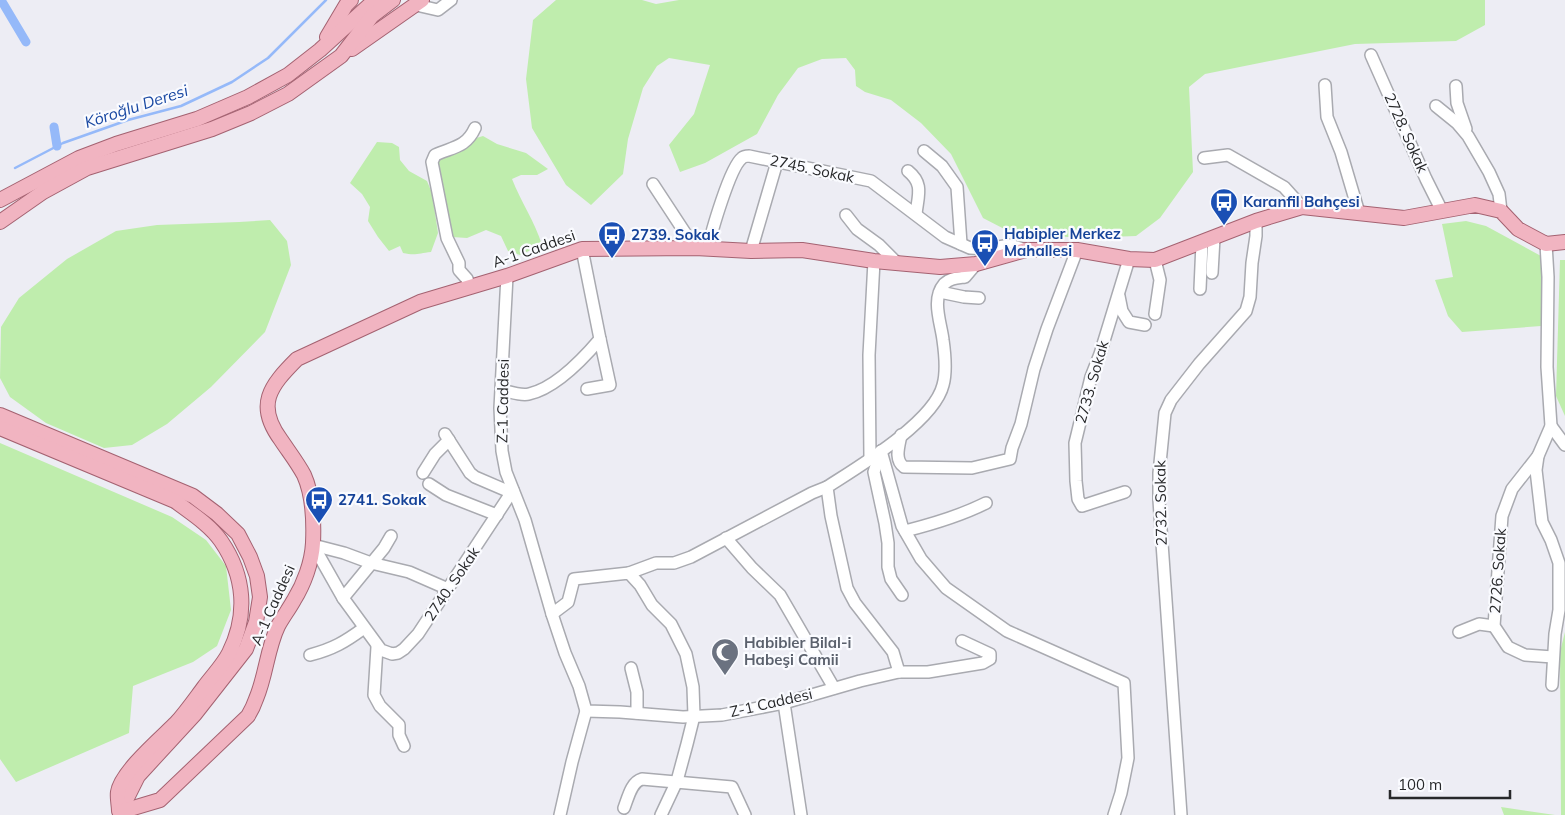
<svg xmlns="http://www.w3.org/2000/svg" width="1565" height="815" viewBox="0 0 1565 815" font-family="Mulish,sans-serif">
<rect width="100%" height="100%" fill="#ededf4"/>
<!-- green -->
<g fill="#bfedad">
<path d="M556 0H642L656 4 679 0H1485V25L1456 41 1355 44 1205 74 1189 87 1193 172 1160 218 1136 236 1082 238 1012 233 983 218 951 154 921 123 891 100 865 92 856 86 855 70 846 58 822 59 798 68 778 95 757 134 705 163 680 172 669 145 694 114 710 65 669 58 657 66 643 88 628 139 623 174 591 205 566 185 532 128 526 79 533 20Z"/>
<path d="M483 136 497 144 526 153 548 169 537 175H521L512 179C521 202 535 222 542 245L520 255 508 251 501 236 486 230 467 238 452 237 435 167 440 155 470 140Z"/>
<path d="M377 142 392 143 399 147 400 160 409 171 427 181 432 193 438 233 431 252C419 253 416 256 403 253L400 246 389 251 378 237 368 221 370 207 362 194 350 183Z"/>
<path d="M270 220 287 241 291 265 265 332 211 387 167 424 132 445 104 448 46 423 10 397 0 378 1 327 19 298 67 259 116 231 157 225 239 222Z"/>
<path d="M1466 221 1486 226 1541 256V326L1462 332 1448 316 1435 280 1453 277 1442 224Z"/>
<path d="M1560 260H1565V416L1556 396Z"/>
<path d="M0 443 172 517 206 540 226 566 231 610 217 646 193 662 133 686 129 733 16 782 0 759Z"/>
<path d="M1565 632V815H1561L1560 652Z"/>
<path d="M1501 807 1555 815H1504Z"/>
</g>
<g fill="none" stroke-linecap="round" stroke-linejoin="round">
<!-- stream -->
<path stroke="#95b9f9" stroke-width="2.5" d="M15 168 63 143 128 120 181 106 232 82 268 58 326 0"/>
<!-- canal -->
<g stroke="#95b9f9" stroke-width="9">
<path d="M1 0 26 42"/>
<path d="M54 127 57 146"/>
</g>
<!-- minor casing -->
<g stroke="#a9aab0" stroke-width="14">
<g id="minor">
<path d="M416 5 438 10 451 0"/>
<path d="M1371 55 1426 179 1442 211"/>
<path d="M1325 85 1327 117 1341 152 1359 213"/>
<path d="M1456 86 1457 103 1466 129"/>
<path d="M1436 106 1457 123 1468 136 1489 172 1499 194 1501 211"/>
<path d="M924 151 942 166 957 187 961 244"/>
<path d="M1204 158 1228 155 1284 187 1302 207"/>
<path d="M908 171C924 184 918 195 916 214"/>
<path d="M653 184 695 248"/>
<path d="M846 215 857 229 879 245 897 263"/>
<path d="M1546 244 1548 277 1547 367 1551 426 1538 456 1536 470 1542 522 1551 540 1559 563V610L1555 634 1552 685"/>
<path d="M708 249C711 233 730 167 742 158 744 156 746 156 749 156L871 181 945 237 970 248 987 249 1010 245 1026 250"/>
<path d="M751 251 777 162"/>
<path d="M1212 273 1214 238"/>
<path d="M507 276 500 408 502 451 506 472 525 520 552 614 565 653 579 686 586 711 620 712 683 717 722 715 784 703 860 681 899 672H928L983 663 990 659V654L962 641"/>
<path d="M470 287 467 279 459 270V263L447 238 432 162 435 155C452 147 466 148 475 128"/>
<path d="M1200 289 1202 243"/>
<path d="M940 292 964 297 979 298"/>
<path d="M1119 296 1122 311 1129 322 1145 325"/>
<path d="M1155 314 1160 280 1155 260"/>
<path d="M587 389 610 385 600 339"/>
<path d="M502 390C510 392 521 396 529 394 556 388 583 359 600 339L582 249"/>
<path d="M1551 426 1565 445"/>
<path d="M445 434 470 473 475 477 510 492"/>
<path d="M901 435C899 446 894 460 904 467L972 468 1010 459 1012 448 1021 424 1034 369 1047 329 1077 250"/>
<path d="M881 451 902 526 921 559 946 588 1007 631 1124 683 1128 758 1121 793 1114 815"/>
<path d="M881 451 874 472 885 523 888 543V567L891 579 902 595"/>
<path d="M1538 456 1512 489 1502 516 1494 626 1508 647 1525 655 1553 657"/>
<path d="M870 458 869 355 874 261"/>
<path d="M423 473 435 454 449 440"/>
<path d="M429 484 446 495 497 515"/>
<path d="M1125 492 1082 506 1078 499 1076 481 1075 443 1091 377 1100 354 1129 259"/>
<path d="M905 531C933 524 960 516 986 503"/>
<path d="M726 538 752 568 780 595 834 688"/>
<path d="M313 545 343 598 381 650 392 654 398 653 404 649 418 634 513 490"/>
<path d="M313 545 344 553 371 563 409 572 448 589"/>
<path d="M629 573 656 563H674L691 557 812 493 827 487"/>
<path d="M343 598 384 548 391 536"/>
<path d="M552 614 568 602 574 579 629 573 640 585 652 605 671 624 686 654 693 687 694 716 687 744 677 781 661 815"/>
<path d="M1459 632 1479 624 1494 626"/>
<path d="M377 647 374 695 380 706 399 725V735L404 746"/>
<path d="M310 655C333 649 345 642 364 628"/>
<path d="M631 668 637 692V713"/>
<path d="M899 672 893 652 855 603 847 588 831 516 827 487C858 467 934 422 943 385 947 371 945 354 943 340 941 323 931 299 944 284 950 278 957 278 965 277L976 264"/>
<path d="M784 703 801 815"/>
<path d="M624 808C628 798 631 782 642 779L732 787 745 815"/>
<path d="M560 815 572 762 586 711"/>
<path d="M1181 815 1159 500V473L1165 413 1171 400 1199 364 1246 311 1250 297 1252 263 1256 236V221"/>
</g>
</g>
<!-- major casing -->
<g stroke="#a46271" stroke-width="16">
<g id="major">
<path d="M327 37 346 5 351 0"/>
<path d="M352 49 422 0"/>
<path d="M0 200 79 158 116 144 197 119 248 97 288 75 320 50 375 0"/>
<path d="M0 222 43 192 87 168 212 129 251 113 288 94 341 56 372 16 393 0"/>
<path d="M0 415 193 496 217 514 238 534 250 557 257 576 260 597 256 622 246 649 195 714 138 776 120 812"/>
<path d="M0 428 175 501C191 513 210 525 221 541 245 576 248 615 229 653 223 665 212 676 204 687 195 699 186 712 176 723 161 738 121 772 118 792 117 798 119 805 119 811"/>
<path d="M120 812 160 800 248 716C251 711 254 705 256 699 266 676 267 649 278 626 283 617 289 609 294 600 304 584 312 562 313 543 314 521 313 495 304 475 297 462 289 452 281 440 255 405 270 386 297 359L420 302 507 276 582 249 695 248 751 251 802 250 874 261 940 267 976 264 1026 250H1077L1129 259 1155 260 1256 221 1302 207 1404 218 1475 205 1501 211 1518 229 1546 244 1565 242"/>
</g>
</g>
<!-- minor -->
<use href="#minor" stroke="#fff" stroke-width="11"/>
<!-- major -->
<use href="#major" stroke="#f1b4c1" stroke-width="14"/>
</g>
<!-- icons -->
<defs>
<g id="bus-pin" transform="scale(1.4375)"><path d="M0 17L-7.5 6A9.5 9.5 0 1 1 7.5 6Z" fill="#1a4fb4" stroke="#fafbff"/><path d="M-5-6H5V4H4V6H2V4H-2V6H-4V4H-5ZM-3.5-4V0h7V-4ZM-3.5 1.2v1.5H-2V1.2ZM2 1.2v1.5H3.5V1.2Z" fill="#fff"/></g>
<g id="mosque-pin" transform="scale(1.4375)"><path d="M0 17L-7.5 6A9.5 9.5 0 1 1 7.5 6Z" fill="#6b7280" stroke="#fafbff"/><path d="M3.5-4.9A6 6 0 1 0 3.5 4.9A5 5 0 1 1 3.5-4.9Z" fill="#fff"/></g>
</defs>
<g fill-rule="evenodd">
<use href="#bus-pin" x="1224" y="202"/>
<use href="#bus-pin" x="612" y="235"/>
<use href="#bus-pin" x="985" y="243"/>
<use href="#bus-pin" x="319" y="500"/>
<use href="#mosque-pin" x="725" y="652"/>
</g>
<g text-anchor="middle" stroke-width="4.5" stroke-linejoin="round" paint-order="stroke">
<!-- street labels -->
<g font-size="15" fill="#27282a" stroke="#fafbff">
<text transform="translate(1406 133) rotate(66)" y="5">2728. Sokak</text>
<text transform="translate(812 169) rotate(12)" y="5">2745. Sokak</text>
<text transform="translate(534 249) rotate(-19)" y="5">A-1 Caddesi</text>
<text transform="translate(1092 382) rotate(-74)" y="5">2733. Sokak</text>
<text transform="translate(503 401) rotate(-89)" y="5">Z-1 Caddesi</text>
<text transform="translate(1161 503) rotate(-91)" y="5">2732. Sokak</text>
<text transform="translate(1498 571) rotate(-86)" y="5">2726. Sokak</text>
<text transform="translate(452 584) rotate(-56)" y="5">2740. Sokak</text>
<text transform="translate(273 605) rotate(-66)" y="5">A-1 Caddesi</text>
<text transform="translate(771 703) rotate(-13)" y="5">Z-1 Caddesi</text>
</g>
<!-- transit labels -->
<g font-size="15" font-weight="bold" fill="#164399" stroke="#fafbff" text-anchor="start">
<text x="1243" y="207">Karanfil Bahçesi</text>
<text x="1004" y="239">Habipler Merkez<tspan x="1004" dy="17">Mahallesi</tspan></text>
<text x="631" y="240">2739. Sokak</text>
<text x="338" y="505">2741. Sokak</text>
</g>
<!-- worship labels -->
<g font-size="15" font-weight="bold" fill="#5b616d" stroke="#fafbff" text-anchor="start">
<text x="744" y="648">Habibler Bilal-i<tspan x="744" dy="17">Habeşi Camii</tspan></text>
</g>
<!-- water labels -->
<g font-size="16" font-style="italic" fill="#1948a2" stroke="#fafbff">
<text transform="translate(136 106) rotate(-18)" y="6">Köroğlu Deresi</text>
</g>
</g>
<!-- scale -->
<path d="M1390 790v8h120v-8" fill="none" stroke="#27282a" stroke-width="2.5"/>
<text x="1398" y="790" font-size="15" fill="#27282a" stroke="#fafbff" stroke-width="4" paint-order="stroke">100 m</text>
</svg>
